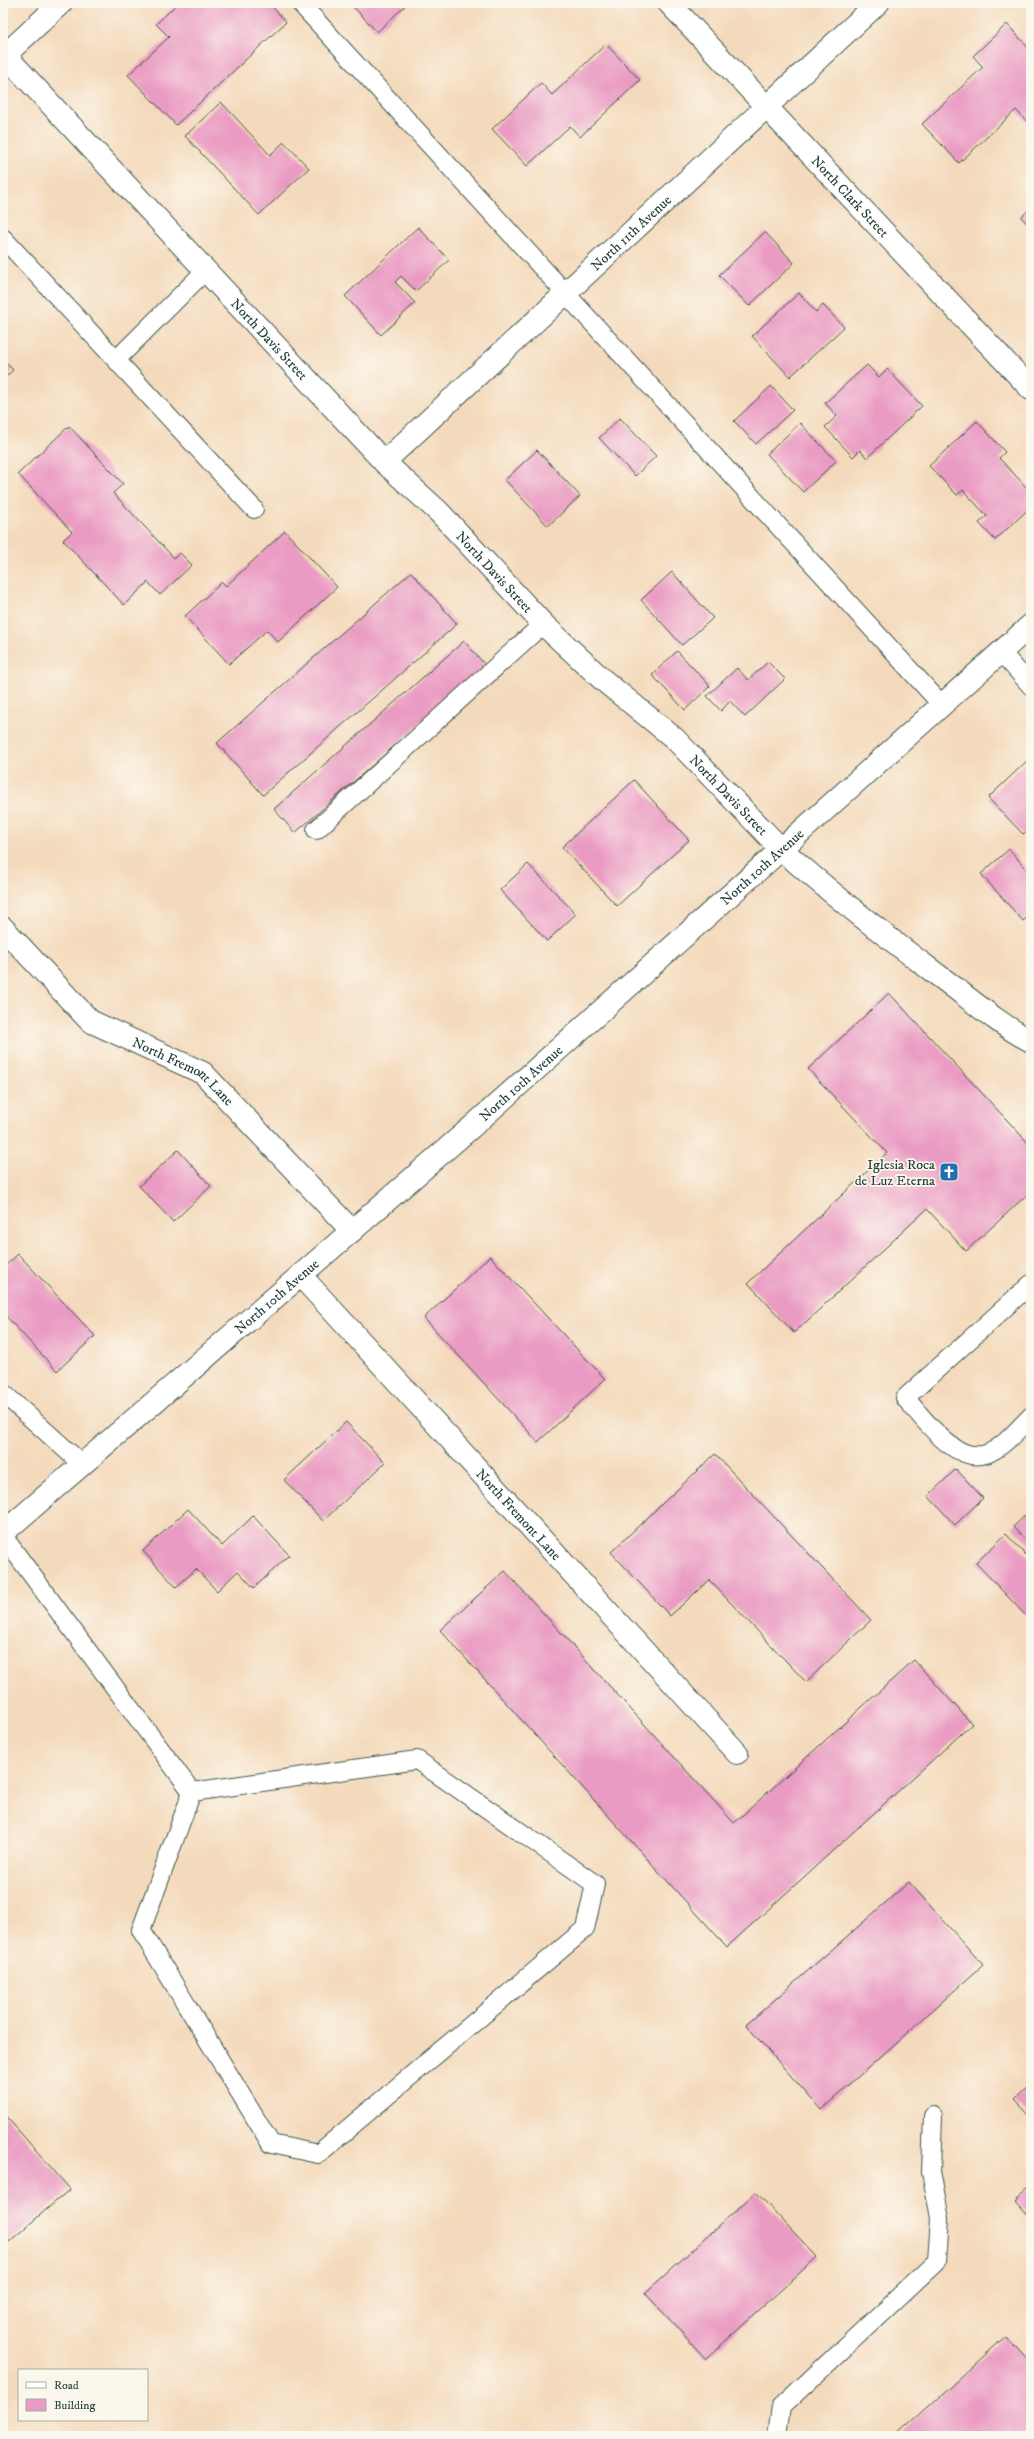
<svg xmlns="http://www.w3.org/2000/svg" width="1034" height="2439" viewBox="0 0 1034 2439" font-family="'IM FELL DW Pica',serif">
<rect width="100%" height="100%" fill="#fbf7ec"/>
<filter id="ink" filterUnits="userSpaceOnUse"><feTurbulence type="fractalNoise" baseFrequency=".025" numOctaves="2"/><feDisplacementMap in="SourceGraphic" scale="8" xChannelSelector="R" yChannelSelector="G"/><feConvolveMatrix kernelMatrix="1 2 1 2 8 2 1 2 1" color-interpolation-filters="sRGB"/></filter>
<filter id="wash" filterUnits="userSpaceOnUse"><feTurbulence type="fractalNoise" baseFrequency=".012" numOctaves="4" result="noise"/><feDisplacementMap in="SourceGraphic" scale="16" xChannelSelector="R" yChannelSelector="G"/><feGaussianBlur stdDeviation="0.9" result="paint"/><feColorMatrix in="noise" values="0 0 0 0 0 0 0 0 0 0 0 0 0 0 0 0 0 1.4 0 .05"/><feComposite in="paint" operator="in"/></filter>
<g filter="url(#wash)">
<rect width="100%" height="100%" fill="#f4dabc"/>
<g id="blocks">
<!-- building -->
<g fill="#ea9bc3">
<path d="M178 3H269L286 22 176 125 128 75 169 37 156 24Z"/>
<path d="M350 3H402L405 6 377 32Z"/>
<path d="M1007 24 1031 51V126L1016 110 959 163 922 124 983 67 973 56Z"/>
<path d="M606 44 640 80 580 137 570 126 527 166 492 129 541 83 552 95Z"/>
<path d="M221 102 270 155 284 142 309 168 259 215 185 136Z"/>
<path d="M1031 208V228L1021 217Z"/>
<path d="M418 227 449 260 416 291 401 276 395 282 415 303 381 335 345 296Z"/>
<path d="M765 232 794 263 749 306 719 275Z"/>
<path d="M799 293 816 312 823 305 844 327 790 377 752 336Z"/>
<path d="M3 359 13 370 3 379Z"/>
<path d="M867 365 879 377 887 369 922 406 867 458 860 450 853 457 825 427 837 416 825 403Z"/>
<path d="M771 386 793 410 756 444 734 421Z"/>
<path d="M620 418 656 456 635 476 599 438Z"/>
<path d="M977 421 1005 452 999 458 1031 492V507L995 540 979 523 987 516 963 490 957 495 929 466Z"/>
<path d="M800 423 836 461 803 492 767 454Z"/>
<path d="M69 426 123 484 113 493 174 558 180 553 192 565 160 595 148 582 124 605 63 540 72 532 18 474Z"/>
<path d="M537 450 580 496 548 526 505 480Z"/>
<path d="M285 531 337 587 278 642 267 630 229 664 185 616 222 582 226 586Z"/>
<path d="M411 572 457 624 263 795 217 743Z"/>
<path d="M672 572 713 618 682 645 641 600Z"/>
<path d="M464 641 486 666 295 833 274 809Z"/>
<path d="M677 651 710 686 685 710 652 675Z"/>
<path d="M768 662 785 679 745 717 730 701 721 711 707 696 737 668 748 680Z"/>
<path d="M1031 757V828L1023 834 988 798Z"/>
<path d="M634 780 689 840 617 906 562 847Z"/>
<path d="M1009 849 1031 874V914L1023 921 981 874Z"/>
<path d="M528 864 576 914 547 941 500 890Z"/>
<path d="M889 993 1031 1146V1191L966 1251 927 1209 794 1333 748 1283 887 1153 808 1069Z"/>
<path d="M178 1150 211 1186 173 1222 139 1186Z"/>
<path d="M18 1254 95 1336 57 1371 3 1313V1268Z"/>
<path d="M490 1256 605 1379 538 1442 424 1318Z"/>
<path d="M346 1422 385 1463 323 1521 284 1480Z"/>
<path d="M715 1454 871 1620 806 1682 709 1580 670 1616 611 1552Z"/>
<path d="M956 1469 983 1498 955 1525 928 1496Z"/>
<path d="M188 1509 222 1546 253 1516 289 1555 254 1588 238 1571 217 1591 196 1569 176 1587 143 1551Z"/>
<path d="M1031 1510V1546L1013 1527Z"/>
<path d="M1006 1534 1031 1560V1613L1027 1617 976 1563Z"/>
<path d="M505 1571 734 1823 914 1660 972 1724 727 1947 440 1630Z"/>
<path d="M909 1882 983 1965 821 2110 746 2025Z"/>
<path d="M1031 2084V2118L1014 2100Z"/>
<path d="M3 2113 70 2189 3 2247Z"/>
<path d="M1031 2187V2217L1016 2200Z"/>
<path d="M756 2192 817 2257 706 2359 645 2293Z"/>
<path d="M1006 2336 1031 2364V2436H896Z"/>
</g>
</g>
</g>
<g filter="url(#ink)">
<use href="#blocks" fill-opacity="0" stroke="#3f5548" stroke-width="1"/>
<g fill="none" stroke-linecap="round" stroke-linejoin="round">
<!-- service casing -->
<g stroke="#3f5548" stroke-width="20">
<g id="service">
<path d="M300 3 942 705"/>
<path d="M3 238 254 509"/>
<path d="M116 360 206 270"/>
<path d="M1001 652 1031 686"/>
<path d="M316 830 543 624"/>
<path d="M1031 1284 905 1398C924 1418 954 1464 986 1454 1003 1448 1019 1428 1031 1416"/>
<path d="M3 1393 83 1465"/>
<path d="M3 1536 192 1792"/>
<path d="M417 1760 595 1884 585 1929 318 2154 271 2144 141 1930 192 1792Z"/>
<path d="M777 2436 781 2407 937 2261 940 2218 931 2172 933 2116"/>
</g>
</g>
<!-- minor casing -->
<g stroke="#3f5548" stroke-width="24">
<g id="minor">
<path id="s1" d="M669 3 1031 389"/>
<path d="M5 55 61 3"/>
<path id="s2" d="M384 462 878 3"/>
<path d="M781 849C832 894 885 936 939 976 969 998 998 1024 1031 1041"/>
<path id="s3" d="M3 928 90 1021 203 1073 352 1231"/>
<path id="s4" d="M301 1276 737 1753"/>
</g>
</g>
<!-- tertiary casing -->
<g stroke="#3f5548" stroke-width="24">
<g id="tertiary">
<path id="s5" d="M3 53 384 462 439 512 543 624 603 680 674 738 781 849"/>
</g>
</g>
<!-- primary casing -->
<g stroke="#3f5548" stroke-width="24">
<g id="primary">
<path id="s6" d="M3 1533 474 1125 1031 625"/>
</g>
</g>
<!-- service -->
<use href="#service" stroke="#fff" stroke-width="18"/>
<!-- minor -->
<use href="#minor" stroke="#fff" stroke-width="22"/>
<!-- tertiary -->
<use href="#tertiary" stroke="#fff" stroke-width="22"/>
<!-- primary -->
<use href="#primary" stroke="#fff" stroke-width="22"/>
</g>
</g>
<!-- icons -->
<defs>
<g id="church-square" transform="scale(1)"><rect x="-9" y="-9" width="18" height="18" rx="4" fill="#1f6fb2" stroke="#fbf7ec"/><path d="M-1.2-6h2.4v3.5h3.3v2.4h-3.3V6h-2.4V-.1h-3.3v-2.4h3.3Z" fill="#fff"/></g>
</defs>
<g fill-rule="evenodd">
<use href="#church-square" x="949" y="1172"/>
</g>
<g text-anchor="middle" stroke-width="3.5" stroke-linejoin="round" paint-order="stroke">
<!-- street labels -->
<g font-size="14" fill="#1f3d34" stroke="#fbf7ec">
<text dy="5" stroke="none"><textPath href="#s1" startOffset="265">North Clark Street</textPath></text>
<text dy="5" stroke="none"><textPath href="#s2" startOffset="337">North 11th Avenue</textPath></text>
<text dy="5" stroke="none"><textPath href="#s5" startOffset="391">North Davis Street</textPath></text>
<text dy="5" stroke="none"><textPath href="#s5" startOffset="715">North Davis Street</textPath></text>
<text dy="5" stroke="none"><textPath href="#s5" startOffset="1039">North Davis Street</textPath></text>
<text dy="5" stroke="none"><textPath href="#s6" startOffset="1010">North 10th Avenue</textPath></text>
<text dy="5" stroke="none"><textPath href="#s3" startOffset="234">North Fremont Lane</textPath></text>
<text dy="5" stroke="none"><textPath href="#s6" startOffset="686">North 10th Avenue</textPath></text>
<text dy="5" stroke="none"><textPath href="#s6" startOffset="362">North 10th Avenue</textPath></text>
<text dy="5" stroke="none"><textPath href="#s4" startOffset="323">North Fremont Lane</textPath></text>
</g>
<!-- poi labels -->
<g font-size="14" fill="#1f3d34" stroke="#fbf7ec" text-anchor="end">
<text x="935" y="1169">Iglesia Roca<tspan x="935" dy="16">de Luz Eterna</tspan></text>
</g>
</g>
<!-- margin -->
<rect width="1034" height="2439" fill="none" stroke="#fbf7ec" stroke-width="16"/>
<!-- legend -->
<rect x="18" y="2369" width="130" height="52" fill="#fbf7ec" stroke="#a3ada2"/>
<rect x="26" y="2382" width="20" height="6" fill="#ffffff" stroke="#a3ada2"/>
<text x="54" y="2389" font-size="12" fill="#1f3d34">Road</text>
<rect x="26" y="2399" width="20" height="12" fill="#ea9bc3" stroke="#a3ada2"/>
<text x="54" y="2409" font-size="12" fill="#1f3d34">Building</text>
</svg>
